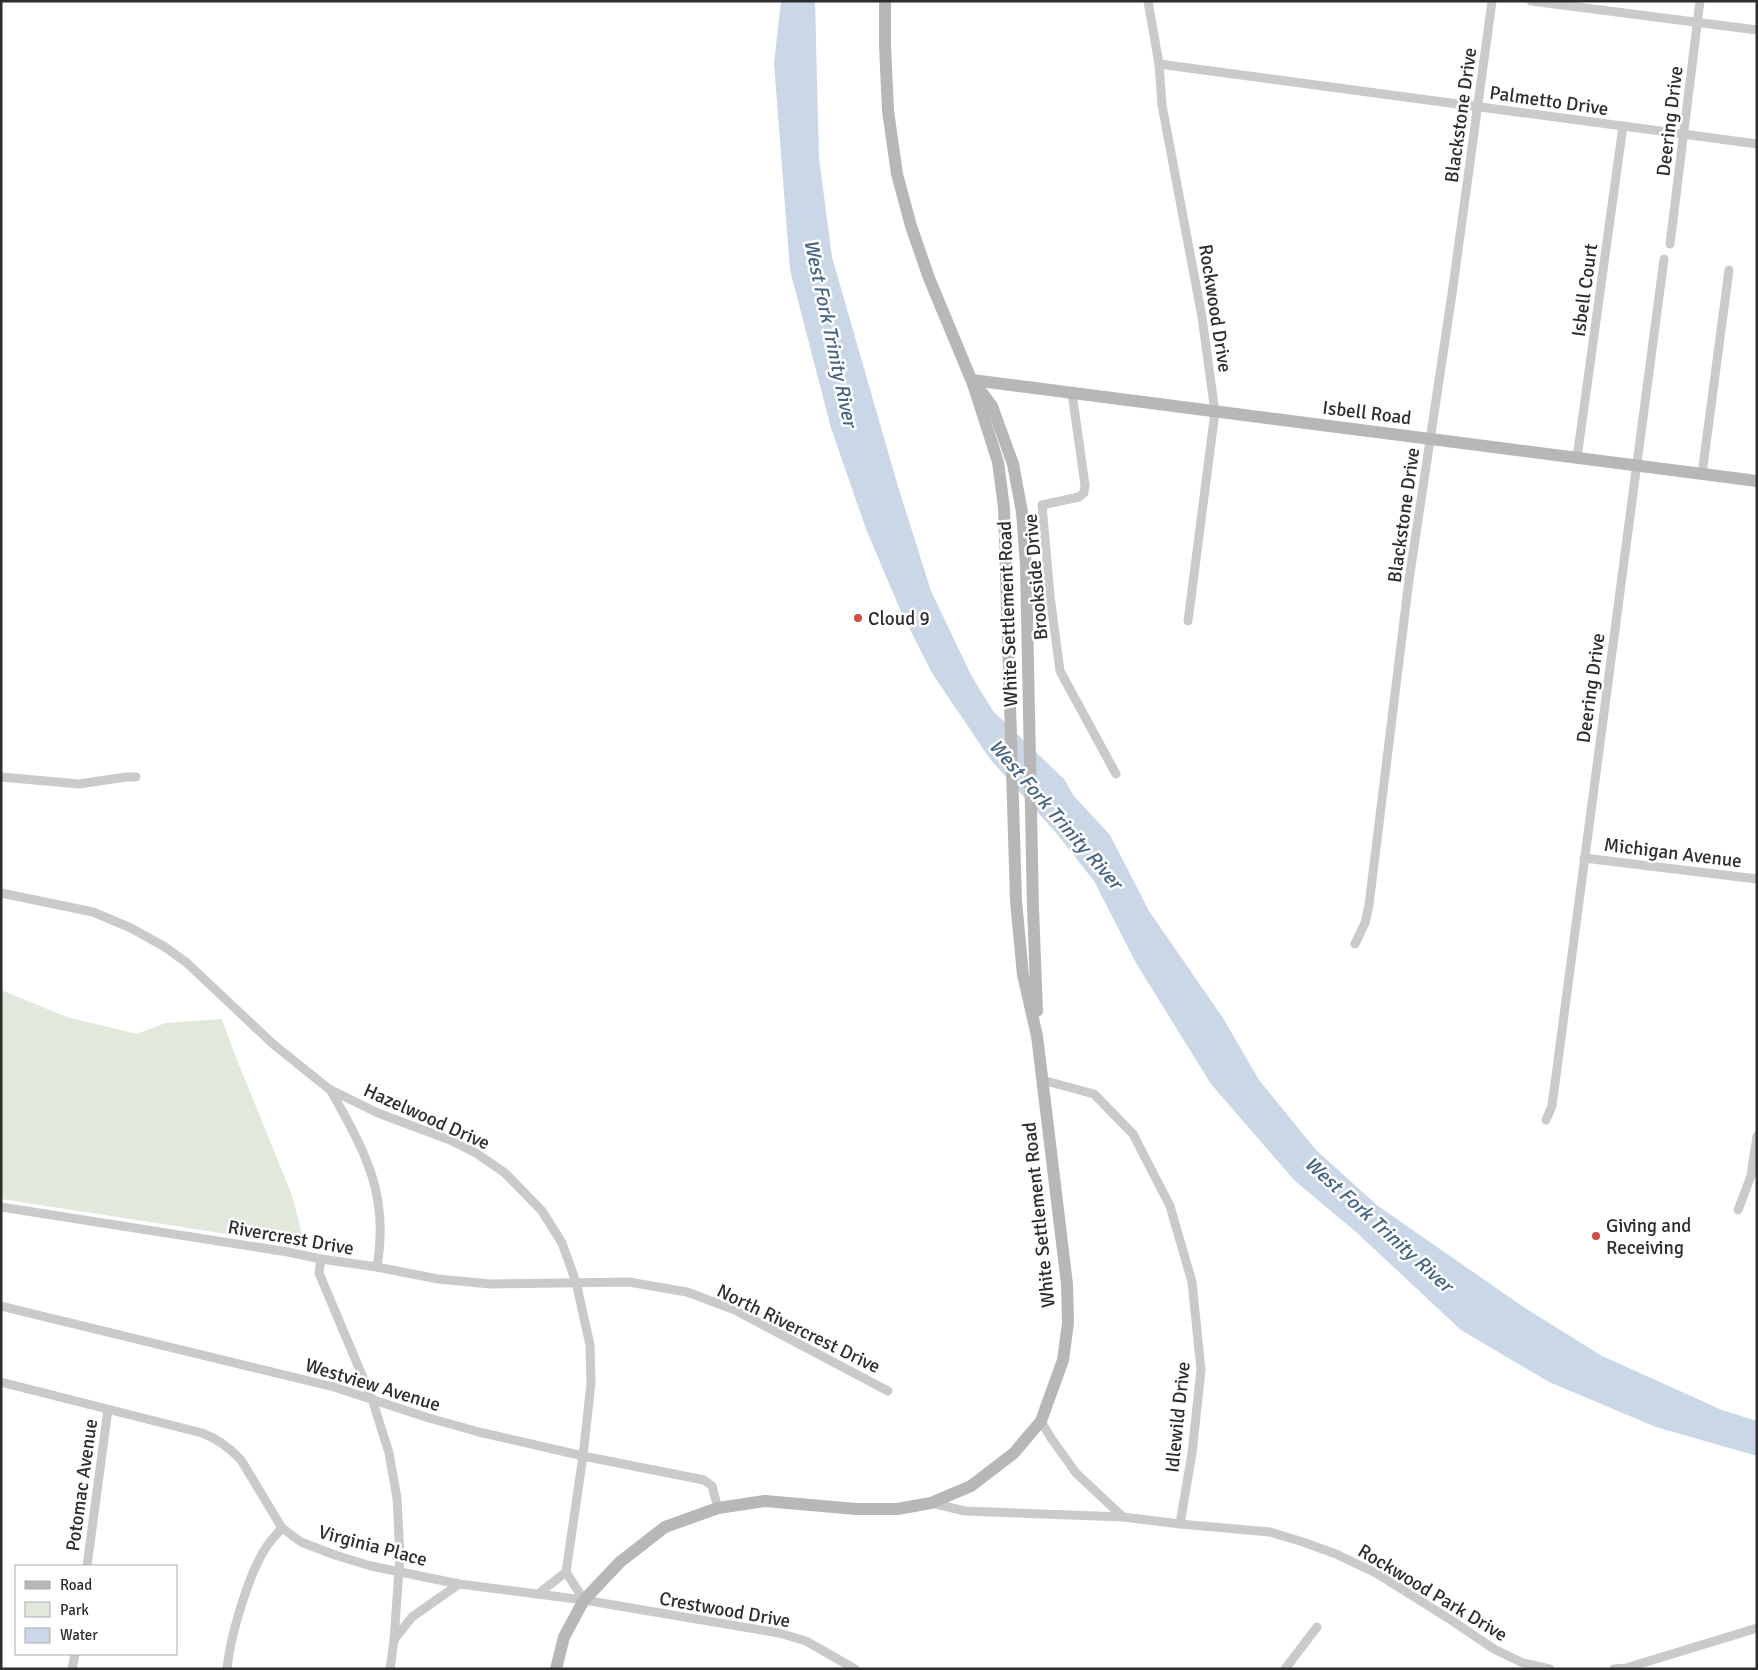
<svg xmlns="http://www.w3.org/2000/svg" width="1758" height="1670" viewBox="0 0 1758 1670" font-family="Signika,sans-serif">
<rect width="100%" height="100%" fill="#fff"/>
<!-- green -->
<path fill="#e1e9dc" d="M1 990 67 1017 137 1034 165 1023 222 1019 235 1055 292 1195 305 1246 1 1199Z"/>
<!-- water -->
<path fill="#cad7e7" d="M781 1H815L819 158 832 257 897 483 931 591 971 675 993 711 1065 780 1073 795 1110 835 1149 911 1223 1018 1259 1080 1316 1150 1378 1206 1525 1308 1602 1356 1722 1410 1757 1421V1456L1656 1427 1549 1382 1461 1330 1356 1232 1294 1180 1211 1084 1136 963 1094 881 1057 834 990 759 932 673 902 614 866 529 831 428 790 270 774 63Z"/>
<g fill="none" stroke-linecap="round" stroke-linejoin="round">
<!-- street -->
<g stroke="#cacaca" stroke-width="9">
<path d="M1148 1 1159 64 1162 105 1202 317 1215 412 1188 621"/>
<path d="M1531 1 1757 30"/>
<path d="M1159 64 1757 144"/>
<path d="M1670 244 1700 1"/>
<path d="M1072 393 1085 485 1084 493 1079 497 1042 505 1050 596 1060 671 1116 774"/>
<path d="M1577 458 1623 126"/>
<path d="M1702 474 1729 270"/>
<path d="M1 777 79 784 126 777H136"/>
<path d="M1584 858 1757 879"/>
<path d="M1 893 93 912 131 928 165 947 187 963 273 1044 329 1089 378 1113 450 1140 476 1153 505 1173 542 1211 562 1243 576 1282 590 1345 591 1383 583 1456 566 1572 538 1594"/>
<path d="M1355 944 1365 923 1369 905 1409 580 1452 294 1492 1"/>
<path d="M1042 1080 1094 1094 1133 1134 1170 1206 1192 1282 1201 1370 1192 1453 1180 1524"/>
<path d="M330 1089C364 1150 390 1194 377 1267"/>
<path d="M1546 1120 1552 1106 1664 259"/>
<path d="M1 1207 288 1252 321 1259 377 1267 438 1279 490 1284 629 1282 687 1292 735 1310 888 1391"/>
<path d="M1738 1210 1751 1176 1757 1136"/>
<path d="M321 1259 319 1273 372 1399 389 1453 397 1498 400 1556 394 1640 390 1669"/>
<path d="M1 1306 334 1387 429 1418 479 1432 583 1456 704 1480 712 1486 718 1508"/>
<path d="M1 1382 202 1433C218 1439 229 1447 241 1460L282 1528 301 1542 335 1555 371 1566 459 1584 584 1600 779 1633 806 1641 855 1669"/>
<path d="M1041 1421 1051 1438 1076 1473 1123 1517 1180 1524 1270 1532 1303 1542 1336 1554 1376 1573 1451 1620 1494 1649 1523 1663 1550 1669"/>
<path d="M931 1503 965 1511 1123 1517"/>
<path d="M87 1566 108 1409"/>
<path d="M566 1572 584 1600"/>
<path d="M394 1640 412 1617 459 1584"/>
<path d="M72 1669 75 1654"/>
<path d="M227 1669C230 1637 249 1572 267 1546 271 1540 277 1534 282 1528"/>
<path d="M1285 1669 1317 1627"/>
<path d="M1614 1669 1626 1668 1757 1628"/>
</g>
<!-- secondary -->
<g stroke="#b7b7b7" stroke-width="12">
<path d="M972 380 1757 481"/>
<path d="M977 386 992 406 1013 464 1022 512 1026 566 1033 908 1037 1011"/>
<path d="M556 1669 564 1637 584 1600 620 1562 665 1527 718 1508 765 1501 856 1509H897L931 1503 971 1486 1014 1453 1041 1421 1063 1360 1068 1323 1067 1284 1037 1036 1023 975 1016 901 1004 508 998 462 973 384 929 278 911 226 897 174 888 111 885 45V1"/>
</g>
</g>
<!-- markers -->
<g fill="#d14c42" stroke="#fff" stroke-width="2">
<circle cx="858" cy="618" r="5"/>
<circle cx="1596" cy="1236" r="5"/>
</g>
<g text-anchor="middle" stroke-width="5" stroke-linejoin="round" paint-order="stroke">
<!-- street labels -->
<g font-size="19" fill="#2d2d2d" stroke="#fff">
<text transform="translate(1549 100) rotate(8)" y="7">Palmetto Drive</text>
<text transform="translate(1460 115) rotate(-82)" y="7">Blackstone Drive</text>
<text transform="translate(1669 121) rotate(-83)" y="7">Deering Drive</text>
<text transform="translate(1584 290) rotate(-82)" y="7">Isbell Court</text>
<text transform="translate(1216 308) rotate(81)" y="7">Rockwood Drive</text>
<text transform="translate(1367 412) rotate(7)" y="7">Isbell Road</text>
<text transform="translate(1403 515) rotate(-82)" y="7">Blackstone Drive</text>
<text transform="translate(1035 577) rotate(-95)" y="7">Brookside Drive</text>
<text transform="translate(1007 614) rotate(-92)" y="7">White Settlement Road</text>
<text transform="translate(1590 688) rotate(-82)" y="7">Deering Drive</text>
<text transform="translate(1673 852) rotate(7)" y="7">Michigan Avenue</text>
<text transform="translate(427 1116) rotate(24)" y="7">Hazelwood Drive</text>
<text transform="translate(1038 1215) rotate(-96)" y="7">White Settlement Road</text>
<text transform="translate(291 1237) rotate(10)" y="7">Rivercrest Drive</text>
<text transform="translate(799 1328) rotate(26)" y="7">North Rivercrest Drive</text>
<text transform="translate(373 1384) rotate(17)" y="7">Westview Avenue</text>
<text transform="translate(1177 1417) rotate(-84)" y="7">Idlewild Drive</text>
<text transform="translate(81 1485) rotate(-82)" y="7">Potomac Avenue</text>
<text transform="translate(373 1545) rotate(15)" y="7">Virginia Place</text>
<text transform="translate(1433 1592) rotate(31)" y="7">Rockwood Park Drive</text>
<text transform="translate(725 1609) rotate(10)" y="7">Crestwood Drive</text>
</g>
<!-- poi labels -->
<g font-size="19" fill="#2d2d2d" stroke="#fff" text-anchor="start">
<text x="868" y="625">Cloud 9</text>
<text x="1606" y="1232">Giving and<tspan x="1606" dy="22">Receiving</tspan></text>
</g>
<!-- water labels -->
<g font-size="20" font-style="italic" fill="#446385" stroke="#fff">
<text transform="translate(831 333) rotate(78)" y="7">West Fork Trinity River</text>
<text transform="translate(1056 814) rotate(49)" y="7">West Fork Trinity River</text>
<text transform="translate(1379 1224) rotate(42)" y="7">West Fork Trinity River</text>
</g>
</g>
<!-- border -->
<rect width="1758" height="1670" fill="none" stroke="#2d2d2d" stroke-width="5"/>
<!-- legend -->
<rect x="15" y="1565" width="162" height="90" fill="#ffffff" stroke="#ababab"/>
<rect x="25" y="1581" width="25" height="8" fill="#b7b7b7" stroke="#ababab"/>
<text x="60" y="1590" font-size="15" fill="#2d2d2d">Road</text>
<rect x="25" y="1602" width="25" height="15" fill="#e1e9dc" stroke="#ababab"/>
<text x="60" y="1615" font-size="15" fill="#2d2d2d">Park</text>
<rect x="25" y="1628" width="25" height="15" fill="#cad7e7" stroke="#ababab"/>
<text x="60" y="1640" font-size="15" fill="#2d2d2d">Water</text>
</svg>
